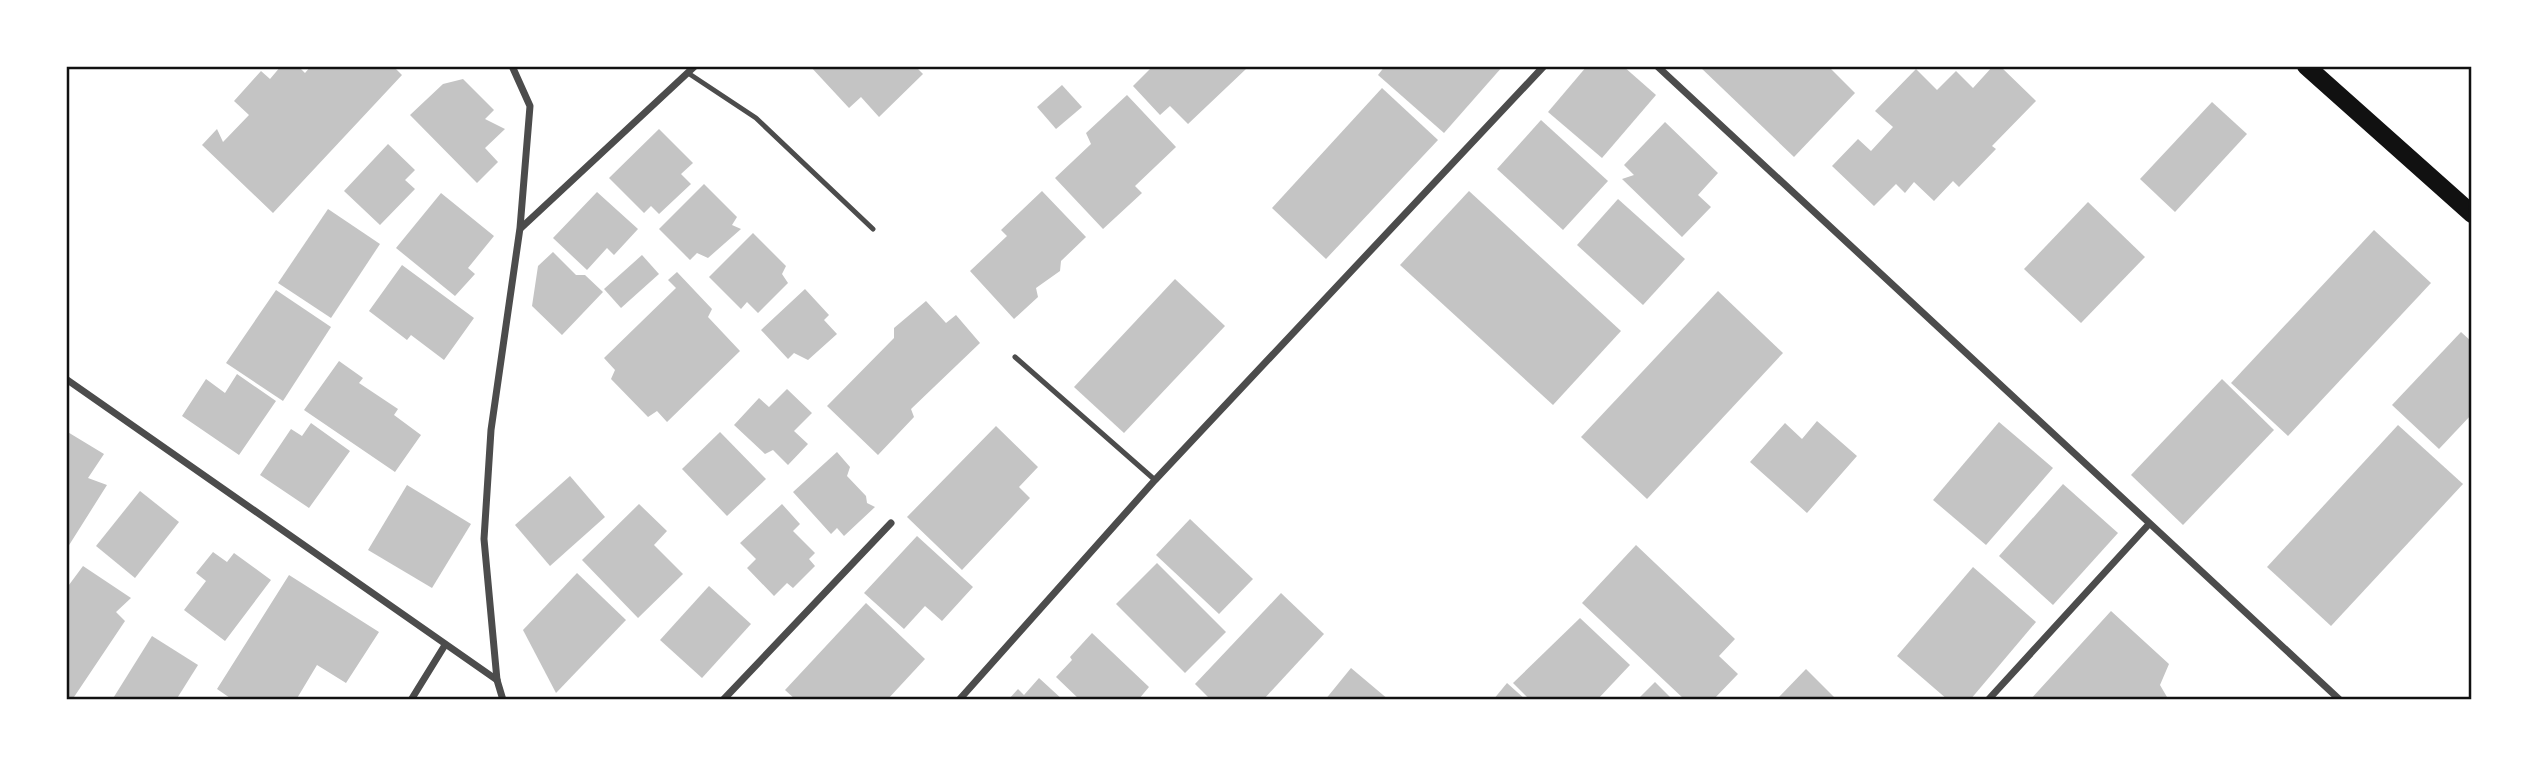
<svg xmlns="http://www.w3.org/2000/svg" width="2538" height="766" viewBox="0 0 2538 766" font-family="'Noto Sans',sans-serif">
<rect width="100%" height="100%" fill="#fff"/>
<!-- building -->
<g fill="#c4c4c4">
<path d="M281 66H298L305 73 311 66H393L402 75 273 213 202 145 217 129 223 142 249 115 234 101 261 71 270 79Z"/>
<path d="M810 66H915L923 74 879 117 861 97 849 108Z"/>
<path d="M1153 66H1245L1246 69 1188 124 1170 106 1160 115 1133 86Z"/>
<path d="M1385 66H1503L1444 133 1378 75Z"/>
<path d="M1587 66H1623L1656 95 1602 158 1548 112Z"/>
<path d="M1699 66H1828L1855 93 1794 157Z"/>
<path d="M1993 66H2000L2036 101 1992 146 1996 149 1959 187 1953 181 1934 201 1914 182 1905 193 1896 184 1874 206 1832 166 1858 139 1871 151 1893 127 1875 111 1916 69 1937 90 1956 71 1973 88Z"/>
<path d="M463 79 494 110 485 119 505 129 485 148 498 162 477 183 410 115 443 84Z"/>
<path d="M1062 85 1082 107 1056 129 1037 107Z"/>
<path d="M1382 88 1438 140 1326 259 1272 208Z"/>
<path d="M1127 95 1176 147 1135 186 1142 193 1103 229 1055 178 1091 144 1086 133Z"/>
<path d="M2212 102 2247 134 2175 212 2140 179Z"/>
<path d="M1541 120 1608 181 1563 230 1497 169Z"/>
<path d="M1665 122 1718 173 1698 195 1711 207 1682 237 1622 179 1634 175 1624 165Z"/>
<path d="M659 129 693 163 681 174 691 184 659 214 651 206 644 213 609 178Z"/>
<path d="M388 144 415 170 405 180 415 189 380 225 344 191Z"/>
<path d="M704 184 737 217 732 225 741 229 708 258 697 253 690 260 659 229Z"/>
<path d="M1042 191 1086 237 1061 261 1060 271 1036 288 1038 297 1014 319 970 271 1007 236 1001 230Z"/>
<path d="M1469 191 1621 331 1553 405 1400 265Z"/>
<path d="M597 192 638 229 614 255 607 248 587 270 553 238Z"/>
<path d="M441 193 494 236 468 268 475 274 455 296 396 248Z"/>
<path d="M1618 199 1685 259 1643 305 1577 245Z"/>
<path d="M2088 202 2145 257 2081 323 2024 269Z"/>
<path d="M328 209 380 244 331 318 278 283Z"/>
<path d="M2374 230 2431 283 2288 436 2231 383Z"/>
<path d="M753 233 786 266 782 274 788 283 758 313 747 302 741 309 709 277Z"/>
<path d="M553 252 576 275H585L603 292 562 335 532 306 538 266Z"/>
<path d="M642 255 659 274 621 308 604 289Z"/>
<path d="M402 265 474 318 444 360 411 335 407 340 369 311Z"/>
<path d="M677 272 712 309 708 317 740 351 667 422 657 411 648 417 611 379 615 370 604 358 676 288 668 280Z"/>
<path d="M1175 279 1225 326 1124 433 1074 387Z"/>
<path d="M805 289 829 315 824 320 837 334 808 360 794 353 788 359 761 330Z"/>
<path d="M276 290 331 327 283 401 226 363Z"/>
<path d="M1718 291 1783 353 1647 499 1581 437Z"/>
<path d="M926 301 946 323 956 315 980 343 911 409 914 417 878 455 827 406 894 338V328Z"/>
<path d="M2461 332 2472 342V414L2439 449 2392 405Z"/>
<path d="M339 361 363 378 359 383 398 409 394 415 421 435 395 472 304 410Z"/>
<path d="M237 374 276 401 239 455 182 416 206 379 225 393Z"/>
<path d="M2222 379 2274 430 2183 525 2131 475Z"/>
<path d="M787 389 812 413 794 431 808 444 788 465 773 450 765 454 734 425 759 398 769 407Z"/>
<path d="M1817 421 1857 456 1807 513 1750 462 1785 423 1802 439Z"/>
<path d="M1999 422 2053 468 1986 545 1933 500Z"/>
<path d="M311 423 350 451 309 508 260 475 291 429 302 436Z"/>
<path d="M2398 425 2463 484 2331 626 2267 567Z"/>
<path d="M996 426 1038 467 1019 487 1030 498 962 570 907 517Z"/>
<path d="M66 431 104 454 88 478 107 485 66 550Z"/>
<path d="M720 432 766 479 727 516 682 469Z"/>
<path d="M837 452 850 467 847 476 866 496 867 503 875 507 844 536 837 528 831 534 793 492Z"/>
<path d="M570 476 605 517 550 566 515 525Z"/>
<path d="M2063 484 2118 533 2053 605 1999 556Z"/>
<path d="M407 485 471 524 432 588 368 550Z"/>
<path d="M140 491 179 522 135 578 96 546Z"/>
<path d="M639 504 667 531 654 545 683 574 638 618 582 560Z"/>
<path d="M782 504 800 524 793 531 815 553 809 559 815 566 793 588 787 583 774 596 747 568 756 559 740 543Z"/>
<path d="M1190 519 1253 579 1219 614 1156 555Z"/>
<path d="M917 536 973 587 942 621 925 606 904 629 864 593Z"/>
<path d="M1636 545 1735 639 1719 656 1738 674 1713 700H1685L1582 603Z"/>
<path d="M213 552 227 562 234 553 271 580 225 641 184 610 206 581 196 573Z"/>
<path d="M1157 563 1226 632 1185 673 1116 604Z"/>
<path d="M83 566 131 598 116 612 125 621 72 700H66V589Z"/>
<path d="M1973 567 2036 622 1970 700H1948L1897 656Z"/>
<path d="M577 573 626 620 556 693 523 630Z"/>
<path d="M289 575 379 632 346 683 317 665 296 700H233L217 689Z"/>
<path d="M709 586 751 624 702 678 660 640Z"/>
<path d="M1281 593 1324 634 1263 700H1211L1195 684Z"/>
<path d="M866 603 925 659 887 700H796L785 690Z"/>
<path d="M2111 611 2169 664 2160 685 2167 697 2165 700H2030Z"/>
<path d="M1580 618 1630 665 1597 700H1530L1513 683Z"/>
<path d="M1092 633 1149 687 1138 700H1080L1056 677 1072 660 1070 657Z"/>
<path d="M152 636 198 665 176 700H112Z"/>
<path d="M1351 668 1389 700H1325Z"/>
<path d="M1806 669 1837 700H1776Z"/>
<path d="M1039 678 1063 700H1008L1018 689 1024 695Z"/>
<path d="M1655 682 1673 700H1637Z"/>
<path d="M1507 683 1526 700H1493Z"/>
</g>
<g fill="none" stroke-linecap="round" stroke-linejoin="round">
<!-- service -->
<g stroke="#4c4c4c" stroke-width="5">
<path d="M688 73 756 118 873 229"/>
<path d="M1015 357 1155 480"/>
</g>
<!-- minor -->
<g stroke="#4c4c4c" stroke-width="7">
<path d="M1657 66 2340 700"/>
<path d="M521 228 695 66"/>
<path d="M66 379 497 680"/>
<path d="M411 700 445 645"/>
<path d="M503 700 497 680 484 539 491 430 520 228 530 106 512 66"/>
<path d="M723 700 891 523"/>
<path d="M959 700 1155 480 1544 66"/>
<path d="M1988 700 2149 524"/>
</g>
<!-- primary -->
<path stroke="#111" stroke-width="18" d="M2306 66 2472 214"/>
</g>
<!-- border -->
<rect width="2538" height="766" fill="none" stroke="#ffffff" stroke-width="136"/>
<rect x="68" y="68" width="2402" height="630" fill="none" stroke="#111" stroke-width="2.5"/>
</svg>
